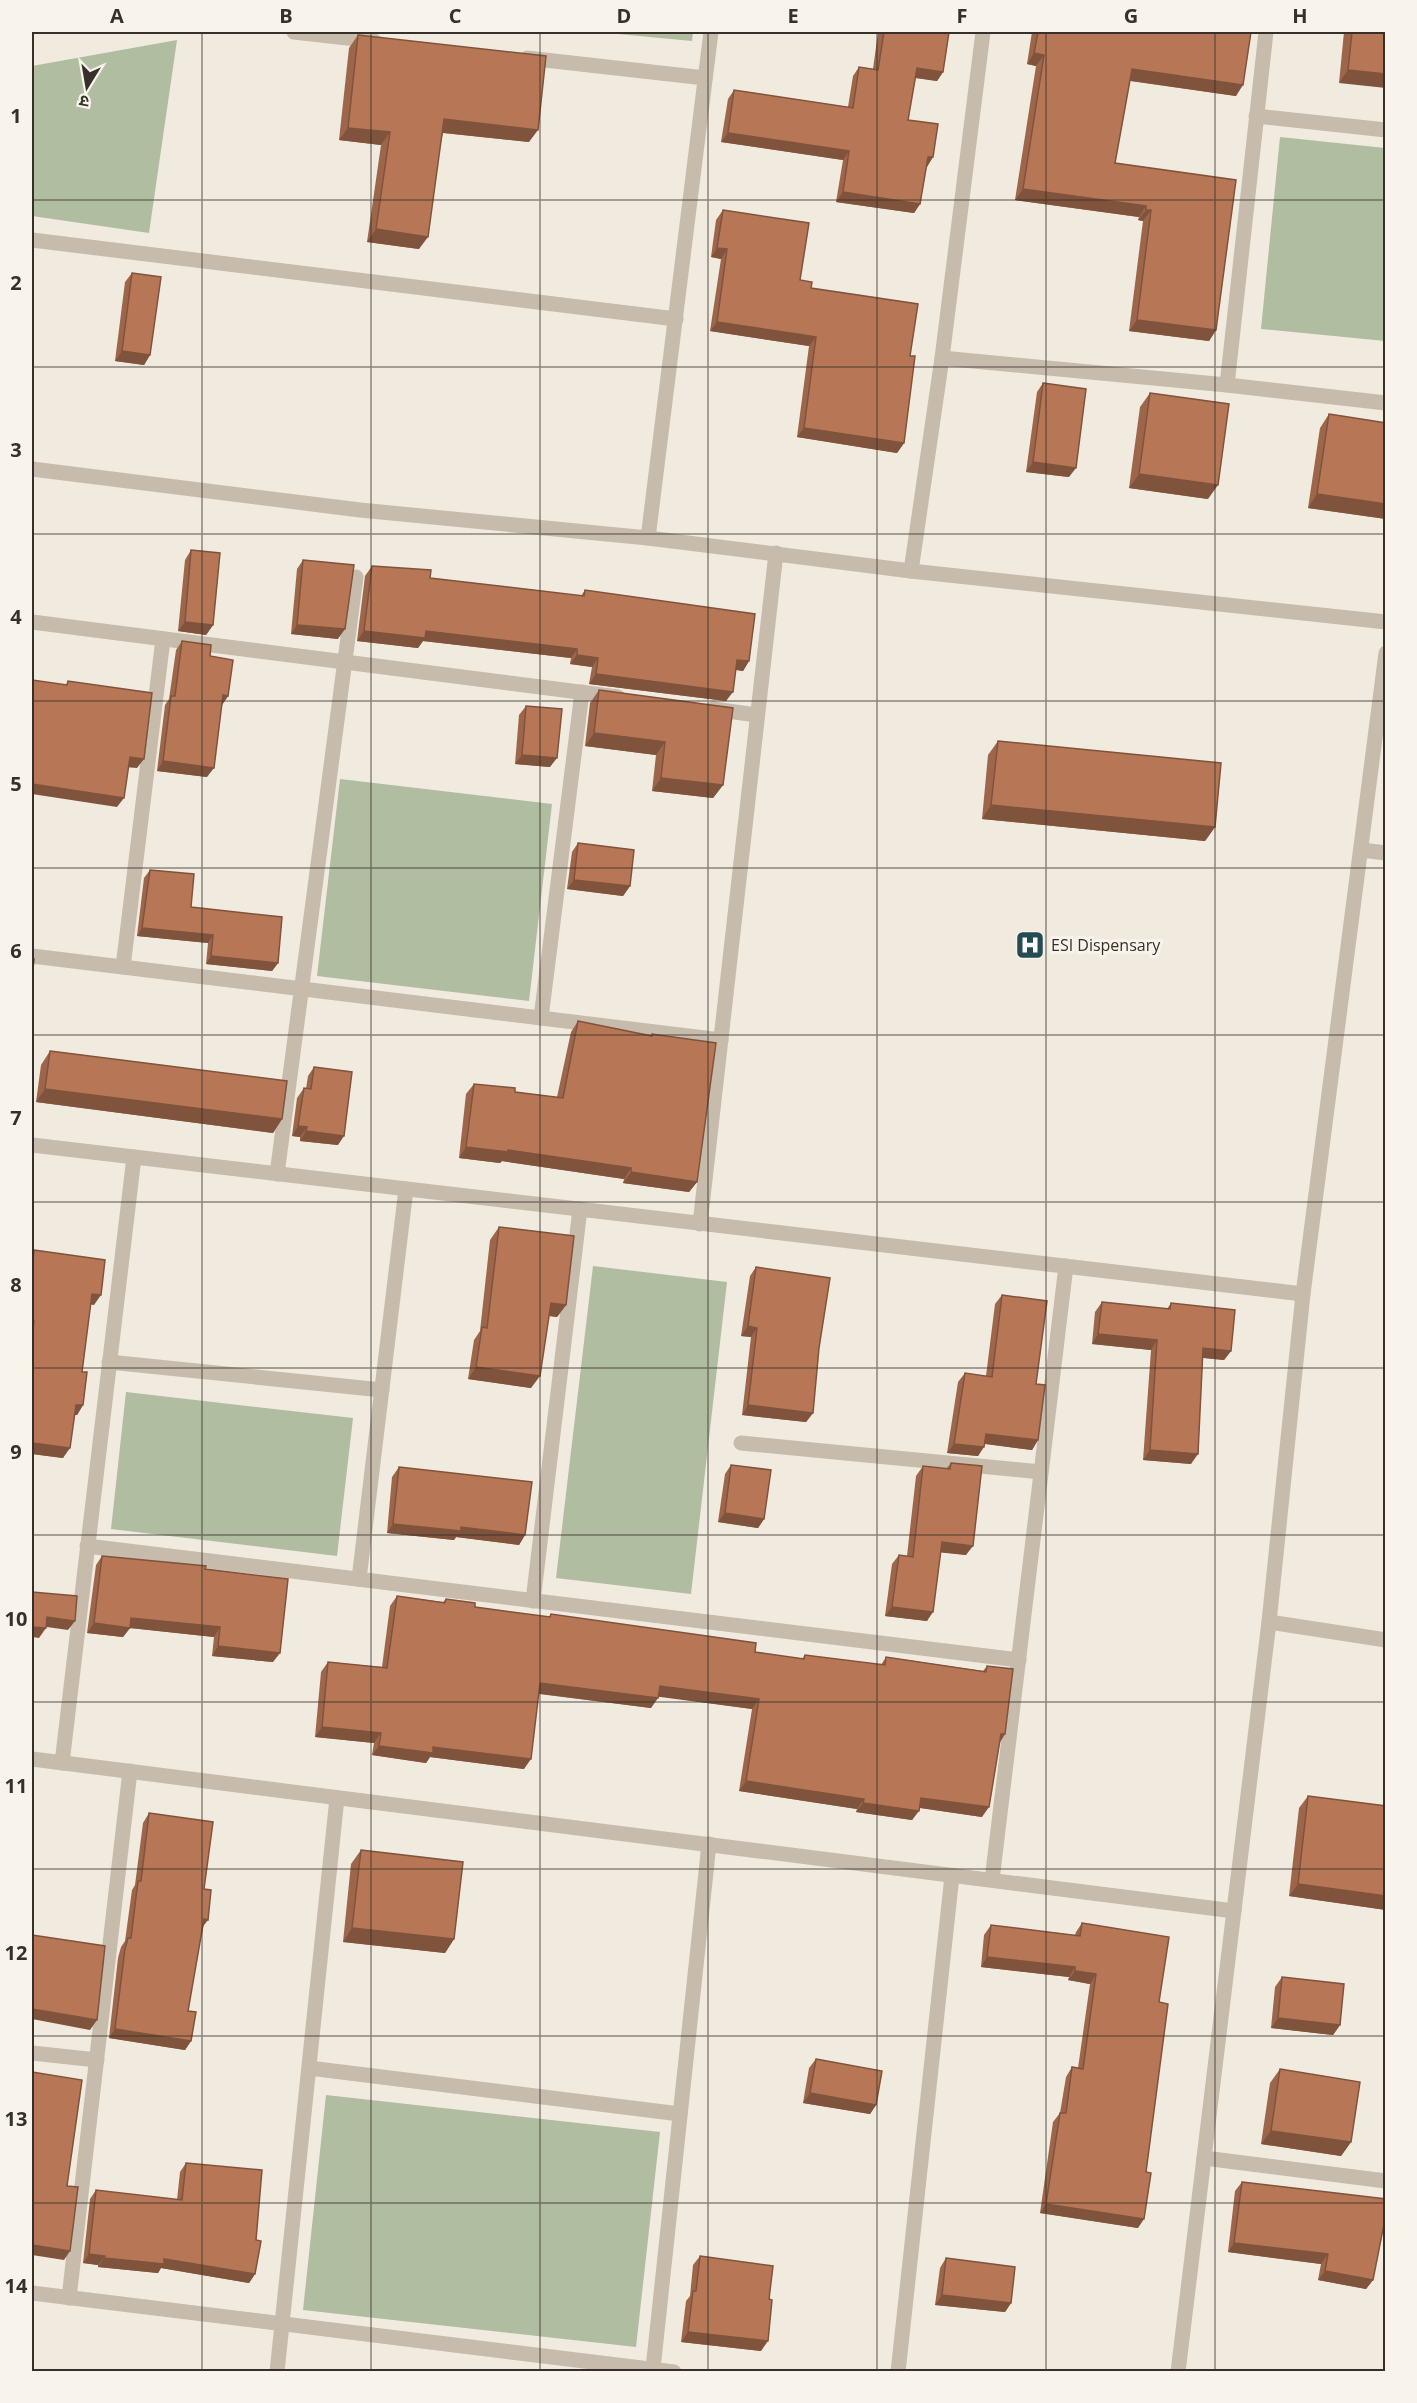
<svg xmlns="http://www.w3.org/2000/svg" width="1417" height="2403" viewBox="0 0 1417 2403" font-family="'Open Sans','Noto Sans Devanagari',sans-serif">
<rect width="100%" height="100%" fill="#f0eadf"/>
<!-- green -->
<g fill="#b1bda1">
<path d="M597 32H693L692 41Z"/>
<path d="M177 40 149 233 32 216V66Z"/>
<path d="M1280 137 1385 148V341L1261 329Z"/>
<path d="M340 779 552 804 529 1001 317 976Z"/>
<path d="M593 1266 727 1282 691 1594 556 1578Z"/>
<path d="M126 1392 353 1418 337 1556 111 1529Z"/>
<path d="M326 2095 660 2132 636 2347 303 2310Z"/>
</g>
<g fill="none" stroke-linecap="round" stroke-linejoin="round">
<!-- minor -->
<g stroke="#c7bbac" stroke-width="15">
<path d="M294 32 374 41"/>
<path d="M527 58 705 78"/>
<path d="M1256 116 1386 130"/>
<path d="M32 240 676 319"/>
<path d="M942 358 1227 385 1386 403"/>
<path d="M1227 385 1266 32"/>
<path d="M32 469 360 510 648 538 911 571 1386 622"/>
<path d="M648 538 711 32"/>
<path d="M911 571 942 358 983 32"/>
<path d="M32 622 618 697"/>
<path d="M713 709 757 715"/>
<path d="M1362 850 1386 853"/>
<path d="M32 956 721 1040"/>
<path d="M123 967 163 639"/>
<path d="M541 1018 582 692"/>
<path d="M32 1145 1303 1294"/>
<path d="M277 1174 356 577"/>
<path d="M700 1224 776 553"/>
<path d="M109 1362 382 1390"/>
<path d="M741 1443 1041 1472"/>
<path d="M87 1546 1019 1660"/>
<path d="M359 1579 406 1189"/>
<path d="M533 1601 580 1209"/>
<path d="M1269 1622 1386 1640"/>
<path d="M32 1759 1234 1911"/>
<path d="M62 1763 134 1157"/>
<path d="M992 1880 1066 1266"/>
<path d="M32 2053 97 2060"/>
<path d="M309 2068 680 2114"/>
<path d="M1204 2158 1386 2181"/>
<path d="M32 2293 674 2372"/>
<path d="M69 2298 130 1771"/>
<path d="M653 2369 709 1844"/>
<path d="M277 2372 337 1798"/>
<path d="M898 2372 952 1876"/>
<path d="M1178 2372 1269 1622 1303 1294 1386 653"/>
</g>
</g>
<!-- wall -->
<g fill="#9d664a">
<path d="M878 32H949L943 72 937 81 915 78 908 120 933 157 926 167 920 204 914 213 836 202 843 160 721 142 728 99 734 90 848 107 853 76 859 67 873 69Z"/>
<path d="M1032 32H1251L1236 96 1130 81 1115 163 1236 180 1216 330 1209 341 1129 331 1143 221 1138 220 1139 217 1015 200 1036 66 1027 64Z"/>
<path d="M1344 32H1386L1339 83Z"/>
<path d="M358 35 529 142 443 133 419 249 367 242 381 145 339 140 349 48Z"/>
<path d="M723 210 800 280 910 356 904 443 897 453 797 437 809 346 710 331 721 259 711 257 716 220Z"/>
<path d="M132 273 150 355 144 365 115 361 125 282Z"/>
<path d="M1043 383 1069 477 1026 472 1037 392Z"/>
<path d="M1150 393 1208 499 1129 488 1140 407Z"/>
<path d="M1329 414 1386 423V519L1308 508 1320 428Z"/>
<path d="M191 550 213 625 206 635 178 631 185 560Z"/>
<path d="M303 560 338 639 291 634 297 569Z"/>
<path d="M372 566 430 578 581 596 585 590 749 661 743 671 736 670 726 701 589 684 592 667 570 664 571 658 423 641 418 648 357 641 365 576Z"/>
<path d="M182 641 210 656 228 696 222 705 207 777 157 771 165 705 169 699 176 650Z"/>
<path d="M599 690 723 785 713 798 652 791 656 755 585 746 590 703Z"/>
<path d="M526 706 550 767 515 764 519 715Z"/>
<path d="M998 741 1215 827 1205 841 982 819 988 755Z"/>
<path d="M578 843 630 886 623 896 567 889 572 852Z"/>
<path d="M150 870 191 907 278 963 272 971 206 964 208 943 137 936 144 878Z"/>
<path d="M578 1021 651 1036 652 1034 697 1182 689 1192 623 1183 624 1179 502 1161 500 1163 459 1158 466 1094 474 1084 515 1092 557 1097 571 1032Z"/>
<path d="M50 1051 282 1119 273 1133 36 1102 41 1065Z"/>
<path d="M314 1067 338 1145 300 1141V1137L292 1136 297 1098 304 1088 306 1089 308 1076Z"/>
<path d="M499 1227 566 1305 557 1317 549 1316 531 1388 468 1379 474 1340 480 1331 490 1240Z"/>
<path d="M34 1250 94 1305 90 1304 82 1372 83 1405 77 1415H75L63 1458 32 1454V1254Z"/>
<path d="M756 1267 813 1413 806 1422 742 1415 751 1337 741 1336 750 1276Z"/>
<path d="M1002 1295 1036 1384 1038 1440 1032 1450 985 1444 978 1456 947 1453 958 1382 965 1373 986 1376 995 1304Z"/>
<path d="M1102 1302 1167 1309 1171 1303 1231 1351 1224 1360 1203 1358 1191 1464 1143 1460 1151 1350 1092 1344 1095 1312Z"/>
<path d="M951 1463 966 1555 941 1552 927 1621 885 1616 892 1564 899 1555 907 1556 916 1476 923 1466 946 1469Z"/>
<path d="M731 1465 764 1519 758 1528 718 1522 725 1474Z"/>
<path d="M399 1467 525 1535 519 1545 456 1537 454 1540 387 1533 392 1477Z"/>
<path d="M102 1556 205 1569 273 1662 212 1656 214 1637 130 1628 123 1637 87 1633 96 1565Z"/>
<path d="M397 1596 443 1602 446 1599 475 1607 549 1617 551 1614 755 1652 802 1659 805 1655 881 1665 886 1657 983 1671 987 1666 999 1743 982 1817 920 1808 912 1820 856 1812 857 1809 739 1791 752 1709 658 1696 651 1708 539 1694 524 1769 430 1757 426 1763 372 1755 374 1743 315 1737 321 1672 328 1662 382 1667 390 1606Z"/>
<path d="M1308 1796 1386 1806V1910L1289 1896 1299 1808Z"/>
<path d="M149 1813 204 1889 202 1928 188 2011 191 2041 185 2050 109 2038 118 1958 121 1947 125 1941 132 1890 135 1885 143 1823Z"/>
<path d="M361 1850 454 1939 445 1953 343 1942 351 1864Z"/>
<path d="M1082 1923 1159 2002 1138 2228 1040 2213 1053 2122 1060 2113 1066 2077 1072 2067 1078 2068 1090 1984 1068 1980 1069 1977 981 1967 984 1935 991 1925 1075 1935 1076 1932Z"/>
<path d="M1386 1930V1950H1383Z"/>
<path d="M1282 1977 1340 2025 1333 2035 1271 2028 1275 1987Z"/>
<path d="M816 2059 876 2105 870 2114 803 2103 809 2068Z"/>
<path d="M1280 2069 1351 2142 1341 2156 1261 2144 1270 2083Z"/>
<path d="M186 2163 256 2240 255 2274 249 2283 161 2268 158 2273 98 2267V2265L83 2263 90 2199 96 2190 177 2200 180 2172Z"/>
<path d="M1242 2182 1373 2280 1366 2289 1318 2280 1321 2264 1228 2252 1235 2191Z"/>
<path d="M700 2256 761 2351 681 2342 686 2301 690 2296 693 2265Z"/>
<path d="M946 2258 1011 2303 1005 2312 935 2305 940 2268Z"/>
<path d="M1386 2348V2370H1383Z"/>
</g>
<!-- shaded-wall -->
<g fill="#80533c">
<path d="M1034 53 1044 55 1036 66 1027 64Z"/>
<path d="M917 68 943 72 937 81 910 77Z"/>
<path d="M1132 69 1243 85 1236 96 1125 80Z"/>
<path d="M1348 70 1386 74V88L1339 83Z"/>
<path d="M444 119 538 130 529 142 435 132Z"/>
<path d="M348 128 390 132 381 145 339 140Z"/>
<path d="M728 133 849 151 843 160 721 142Z"/>
<path d="M928 157H933L927 167 921 166Z"/>
<path d="M1023 189 1146 206 1139 217 1015 200Z"/>
<path d="M843 192 920 204 914 213 836 202Z"/>
<path d="M1146 210H1151L1143 221 1138 220Z"/>
<path d="M376 229 428 237 419 249 367 242Z"/>
<path d="M717 248 727 249 721 259 711 257Z"/>
<path d="M1137 320 1216 330 1209 341 1129 331Z"/>
<path d="M717 322 816 337 809 346 710 331Z"/>
<path d="M122 351 150 355 144 365 115 361Z"/>
<path d="M804 428 904 443 897 453 797 437Z"/>
<path d="M1033 462 1076 468 1069 477 1026 472Z"/>
<path d="M1139 474 1218 485 1208 499 1129 488Z"/>
<path d="M1317 494 1386 504V519L1308 508Z"/>
<path d="M185 622 213 625 206 635 178 631Z"/>
<path d="M297 625 345 629 338 639 291 634Z"/>
<path d="M364 631H426L577 649 571 658 423 641 418 648 357 641Z"/>
<path d="M577 655 598 658 592 667 570 664Z"/>
<path d="M737 660 749 661 743 671 731 669Z"/>
<path d="M596 674 733 692 726 701 589 684Z"/>
<path d="M223 695 228 696 222 705Z"/>
<path d="M594 733 665 742 656 755 585 746Z"/>
<path d="M522 755 557 758 550 767 515 764Z"/>
<path d="M130 757 144 759 137 768 124 767Z"/>
<path d="M163 761 214 768 207 777 157 771Z"/>
<path d="M661 778 723 785 713 798 652 791Z"/>
<path d="M32 784 124 798 117 807 32 794Z"/>
<path d="M991 805 1215 827 1205 841 982 819Z"/>
<path d="M574 880 630 886 623 896 567 889Z"/>
<path d="M142 928 213 935 208 943 137 936Z"/>
<path d="M211 956 278 963 272 971 206 964Z"/>
<path d="M45 1089 282 1119 273 1133 36 1102Z"/>
<path d="M298 1126 307 1127 300 1137 292 1136Z"/>
<path d="M306 1131 344 1136 338 1145 300 1141Z"/>
<path d="M466 1147 508 1150 631 1168 624 1179 502 1161 500 1163 459 1158Z"/>
<path d="M631 1172 697 1182 689 1192 623 1183Z"/>
<path d="M92 1294 101 1295 94 1305 85 1303Z"/>
<path d="M551 1303 566 1305 557 1317 542 1315Z"/>
<path d="M748 1326 757 1328 751 1337 741 1336Z"/>
<path d="M1098 1334 1157 1340 1151 1350 1092 1344Z"/>
<path d="M1203 1348 1231 1351 1224 1360 1196 1357Z"/>
<path d="M476 1367 540 1376 531 1388 468 1379Z"/>
<path d="M76 1405H83L77 1415 69 1414Z"/>
<path d="M748 1405 813 1413 806 1422 742 1415Z"/>
<path d="M986 1434 1038 1440 1032 1450 979 1443Z"/>
<path d="M32 1443 70 1448 63 1458 32 1454Z"/>
<path d="M954 1444 984 1447 978 1456 947 1453Z"/>
<path d="M1150 1450 1198 1454 1191 1464 1143 1460Z"/>
<path d="M725 1513 764 1519 758 1528 718 1522Z"/>
<path d="M393 1524 461 1527 525 1535 519 1545 456 1537 454 1540 387 1533Z"/>
<path d="M942 1542 973 1546 966 1555 936 1552Z"/>
<path d="M892 1607 933 1612 927 1621 885 1616Z"/>
<path d="M47 1617 75 1621 68 1630 40 1626Z"/>
<path d="M131 1618 220 1627 214 1637 130 1628 123 1637 87 1633 94 1623Z"/>
<path d="M32 1627 46 1628 39 1638 32 1637Z"/>
<path d="M218 1646 280 1653 273 1662 212 1656Z"/>
<path d="M540 1683 658 1698 651 1708 534 1693Z"/>
<path d="M660 1686 759 1699 752 1709 653 1696Z"/>
<path d="M322 1727 381 1733 374 1743 315 1737Z"/>
<path d="M1001 1734H1005L999 1744Z"/>
<path d="M379 1746 433 1747 531 1759 524 1769 430 1757 426 1763 372 1755Z"/>
<path d="M746 1781 864 1799 857 1809 739 1791Z"/>
<path d="M921 1798 989 1807 982 1817 914 1807Z"/>
<path d="M863 1803 919 1811 912 1820 856 1812Z"/>
<path d="M1298 1884 1386 1896V1910L1289 1896Z"/>
<path d="M204 1919 208 1920 201 1929Z"/>
<path d="M352 1928 454 1939 445 1953 343 1942Z"/>
<path d="M987 1957 1075 1967 1069 1977 981 1967Z"/>
<path d="M1075 1971 1096 1974 1090 1984 1068 1980Z"/>
<path d="M32 2009 97 2020 90 2030 32 2019Z"/>
<path d="M1278 2018 1340 2025 1333 2035 1271 2028Z"/>
<path d="M115 2029 191 2041 185 2050 109 2038Z"/>
<path d="M810 2093 876 2105 870 2114 803 2103Z"/>
<path d="M1271 2131 1351 2142 1341 2156 1261 2144Z"/>
<path d="M1046 2204 1144 2219 1138 2228 1040 2213Z"/>
<path d="M1234 2243 1328 2254 1321 2264 1228 2252Z"/>
<path d="M32 2245 70 2251 64 2260 32 2255Z"/>
<path d="M89 2254 105 2256 98 2265 83 2263Z"/>
<path d="M104 2258 164 2259 255 2274 249 2283 161 2268 158 2273 98 2267Z"/>
<path d="M1325 2271 1373 2280 1366 2289 1318 2280Z"/>
<path d="M942 2295 1011 2303 1005 2312 935 2305Z"/>
<path d="M688 2332 768 2341 761 2351 681 2342Z"/>
</g>
<!-- building -->
<g fill="#b77756" stroke="#80533c" stroke-width="1.5">
<path d="M884 32H949L943 72 917 68 908 120 938 124 933 157H928L920 204 843 192 849 151 728 133 734 90 853 108 859 67 878 70Z"/>
<path d="M1038 32H1251L1243 85 1132 69 1115 163 1236 180 1216 330 1137 320 1151 210H1146V206L1023 189 1044 55 1034 53Z"/>
<path d="M1352 32H1386V74L1348 70Z"/>
<path d="M358 35 546 56 538 130 444 119 428 237 376 229 390 132 348 128Z"/>
<path d="M723 210 809 223 800 280 812 282 811 288 918 304 910 356H915L904 443 804 428 816 337 717 322 727 249 717 248Z"/>
<path d="M132 273 161 277 150 355 122 351Z"/>
<path d="M1043 383 1086 389 1076 468 1033 462Z"/>
<path d="M1150 393 1229 404 1218 485 1139 474Z"/>
<path d="M1329 414 1386 423V504L1317 494Z"/>
<path d="M191 550 220 553 213 625 185 622Z"/>
<path d="M303 560 354 565 345 629 297 625Z"/>
<path d="M372 566 431 570 430 578 584 596 585 590 755 614 749 661 737 660 733 692 596 674 598 658 577 655V649L426 631 425 638 364 631Z"/>
<path d="M182 641 211 645 210 656 233 660 228 696 223 695 214 768 163 761 171 696H175Z"/>
<path d="M32 680 67 685 68 681 152 693 144 759 130 757 124 798 32 784Z"/>
<path d="M599 690 733 708 723 785 661 778 665 742 594 733Z"/>
<path d="M526 706 562 709 557 758 522 755Z"/>
<path d="M998 741 1221 763 1215 827 991 805Z"/>
<path d="M578 843 634 850 630 886 574 880Z"/>
<path d="M150 870 194 874 191 907 282 917 278 963 211 956 213 935 142 928Z"/>
<path d="M32 959H34L32 980Z"/>
<path d="M578 1021 652 1036V1034L716 1043 697 1182 631 1172V1168L508 1150V1152L466 1147 474 1084 515 1088V1092L563 1098Z"/>
<path d="M50 1051 287 1081 282 1119 45 1089Z"/>
<path d="M314 1067 352 1072 344 1136 306 1131 307 1127 298 1126 304 1088 311 1089Z"/>
<path d="M499 1227 574 1236 566 1305 551 1303 540 1376 476 1367 482 1327 487 1328Z"/>
<path d="M34 1250 105 1260 101 1295 92 1294 82 1372H87L83 1405H76L70 1448 32 1443V1342L34 1321 32 1320V1272Z"/>
<path d="M756 1267 830 1278 819 1348 813 1413 748 1405 757 1328 748 1326Z"/>
<path d="M1002 1295 1047 1301 1036 1384 1045 1385 1038 1440 986 1434 984 1447 954 1444 965 1373 992 1377Z"/>
<path d="M1102 1302 1170 1309 1171 1303 1235 1310 1231 1351 1203 1348 1198 1454 1150 1450 1157 1340 1098 1334Z"/>
<path d="M951 1463 982 1466 973 1546 942 1542 933 1612 892 1607 899 1555 913 1557 923 1466 950 1469Z"/>
<path d="M731 1465 771 1470 764 1519 725 1513Z"/>
<path d="M399 1467 532 1482 525 1535 461 1527V1531L393 1524Z"/>
<path d="M102 1556 206 1566 205 1569 288 1579 280 1653 218 1646 220 1627 131 1618 130 1628 94 1623Z"/>
<path d="M32 1592 77 1596 75 1621 47 1617 46 1628 32 1627Z"/>
<path d="M397 1596 445 1603 446 1599 475 1603V1607L550 1617 551 1614 756 1643 755 1652 804 1659 805 1655 885 1665 886 1657 986 1672 987 1666 1013 1669 1005 1734H1001L989 1807 921 1798 919 1811 863 1803 864 1799 746 1781 759 1699 660 1686 658 1698 540 1683 531 1759 433 1747V1753L379 1746 381 1733 322 1727 328 1662 387 1668Z"/>
<path d="M1308 1796 1386 1806V1896L1298 1884Z"/>
<path d="M149 1813 213 1822 204 1889 211 1890 208 1920 204 1919 188 2011 196 2012 191 2041 115 2029 125 1949 128 1938H131L138 1881H141Z"/>
<path d="M361 1850 463 1862 454 1939 352 1928Z"/>
<path d="M1082 1923 1169 1937 1159 2002 1168 2004 1146 2172 1151 2173 1144 2219 1046 2204 1060 2113H1066L1072 2067 1083 2069 1096 1974 1075 1971V1967L987 1957 991 1925 1080 1936Z"/>
<path d="M32 1935 105 1946 97 2020 32 2009Z"/>
<path d="M1282 1977 1344 1984 1340 2025 1278 2018Z"/>
<path d="M816 2059 882 2071 876 2105 810 2093Z"/>
<path d="M1280 2069 1360 2082 1351 2142 1271 2131Z"/>
<path d="M32 2072 82 2080 67 2186 78 2187 70 2251 32 2245Z"/>
<path d="M186 2163 262 2170 256 2240 261 2241 255 2274 164 2259V2264L104 2258 105 2256 89 2254 96 2190 182 2200Z"/>
<path d="M1242 2182 1386 2199V2214L1373 2280 1325 2271 1328 2254 1234 2243Z"/>
<path d="M700 2256 773 2266 769 2299 772 2300 768 2341 688 2332 693 2291H696Z"/>
<path d="M946 2258 1015 2267 1011 2303 942 2295Z"/>
</g>
<!-- grid -->
<path fill="none" stroke="#362f2a" stroke-width="1.5" stroke-opacity="0.55" d="M202 32V2372M371 32V2372M540 32V2372M708 32V2372M877 32V2372M1046 32V2372M1215 32V2372M32 200H1386M32 367H1386M32 534H1386M32 701H1386M32 868H1386M32 1035H1386M32 1202H1386M32 1368H1386M32 1535H1386M32 1702H1386M32 1869H1386M32 2036H1386M32 2203H1386"/>
<!-- icons -->
<defs>
<g id="hospital-square" transform="scale(1.5)"><rect x="-9" y="-9" width="18" height="18" rx="4" fill="#254b53" stroke="#f8f3eb"/><path d="M-5-5h3v3.5h4V-5h3V5h-3V1.5h-4V5h-3Z" fill="#fff"/></g>
</defs>
<g fill-rule="evenodd">
<use href="#hospital-square" x="1030" y="945"/>
</g>
<g text-anchor="middle" stroke-width="6" stroke-linejoin="round" paint-order="stroke">
<!-- poi labels -->
<g font-size="16" fill="#362f2a" stroke="#f8f3eb" text-anchor="start">
<text x="1051" y="951">ESI Dispensary</text>
</g>
</g>
<!-- border -->
<rect width="1417" height="2403" fill="none" stroke="#f8f3eb" stroke-width="66"/>
<!-- north arrow -->
<g transform="translate(87 87) rotate(191)" stroke="#f8f3eb" stroke-width="4.5" paint-order="stroke">
<path d="M0-4.5L10 22L0 15L-10 22Z" fill="#362f2a"/>
<text y="-9" font-size="16" font-weight="bold" text-anchor="middle" fill="#362f2a">उ</text>
</g>
<rect x="33" y="33" width="1351" height="2337" fill="none" stroke="#362f2a" stroke-width="2"/>
<g font-size="20" text-anchor="middle" font-weight="bold" fill="#362f2a">
<text x="117" y="23">A</text>
<text x="286" y="23">B</text>
<text x="455" y="23">C</text>
<text x="624" y="23">D</text>
<text x="793" y="23">E</text>
<text x="962" y="23">F</text>
<text x="1131" y="23">G</text>
<text x="1300" y="23">H</text>
<text x="16" y="123">1</text>
<text x="16" y="290">2</text>
<text x="16" y="457">3</text>
<text x="16" y="624">4</text>
<text x="16" y="791">5</text>
<text x="16" y="958">6</text>
<text x="16" y="1125">7</text>
<text x="16" y="1292">8</text>
<text x="16" y="1459">9</text>
<text x="16" y="1626">10</text>
<text x="16" y="1793">11</text>
<text x="16" y="1960">12</text>
<text x="16" y="2126">13</text>
<text x="16" y="2293">14</text>
</g>
</svg>
